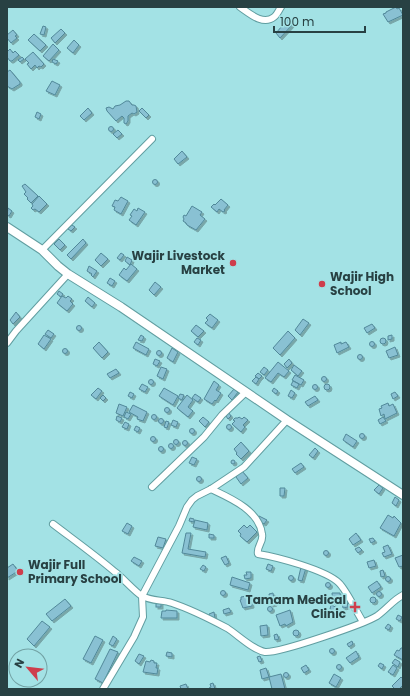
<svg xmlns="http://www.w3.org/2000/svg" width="410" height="696" viewBox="0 0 410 696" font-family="Poppins,sans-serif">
<defs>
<filter id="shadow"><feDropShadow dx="2" dy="2" stdDeviation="0" flood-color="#0004"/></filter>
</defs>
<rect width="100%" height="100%" fill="#a3e2e5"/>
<!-- building -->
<g fill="#89c1d3" stroke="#518899" filter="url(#shadow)">
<path d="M396 7 397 9 399 8 403 15 388 22 383 14 386 13V12Z"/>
<path d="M288 19 293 24 280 38 276 33Z"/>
<path d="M43 26 46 27 44 35 40 34Z"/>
<path d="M61 29 65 33 55 43 51 38Z"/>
<path d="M13 30 17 35 15 36 17 38 11 43 7 38V35Z"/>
<path d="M34 34 46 45 40 51 28 40Z"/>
<path d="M74 40 79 45 73 53 67 48Z"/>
<path d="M53 44 59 50 49 61 43 56Z"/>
<path d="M10 49 13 53 15 51 19 55 12 61H10L7 57V52Z"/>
<path d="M33 52 44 64 41 67 39 66 37 68 35 65 31 69 27 64 29 63 25 59Z"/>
<path d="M22 57 24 59 20 62 18 60Z"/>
<path d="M53 59 58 61 56 64 52 62Z"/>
<path d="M10 70 20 82V84L12 89 7 86V72Z"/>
<path d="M52 81 60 85 55 95 46 91Z"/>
<path d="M126 101H129L132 105H134L136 106 137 112 134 114 132 113 128 116V121L126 124 124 123V118L122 116 116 121 107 111 106 108 109 107 113 109 115 106 120 105Z"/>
<path d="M88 108 92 113 84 120 80 116Z"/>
<path d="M142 108 149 115 146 118 139 111Z"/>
<path d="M37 112 41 114 39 119 35 117Z"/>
<circle cx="111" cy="129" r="2.5"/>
<path d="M118 130 122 134 117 138 113 134Z"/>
<path d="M182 151 187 157 178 164 174 159Z"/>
<circle cx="155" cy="182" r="2.5"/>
<path d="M25 184 38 196 31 203 27 199 28 198 24 194 26 192 22 186Z"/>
<path d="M39 196 47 204 39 212 35 209 33 210 31 208 33 206 32 204Z"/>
<path d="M121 197 128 201 121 214 114 210 115 207 112 206 115 200 118 201Z"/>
<path d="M221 199 228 205 224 210 225 211 223 212 219 209 217 212 211 207 214 204 215 205Z"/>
<path d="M192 206 202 212 200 215 205 219 196 230 187 225 186 223 183 221 184 219 183 217 184 215 186 216Z"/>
<path d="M8 208 12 211 9 216 7 215Z"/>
<path d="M138 208 145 212 136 225 129 220 132 216 130 215 134 209 137 211Z"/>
<path d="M72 225 75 227 71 231 68 229Z"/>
<path d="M59 239 65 245 60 250 54 244Z"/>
<path d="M83 239 86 243 71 259 67 255Z"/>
<path d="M101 253 108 259 101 266 95 260Z"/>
<path d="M121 253 124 255 120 260 117 258Z"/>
<path d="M127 257 132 260 130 265 125 261Z"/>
<path d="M131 264 137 269 127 281 119 275 124 268 126 270Z"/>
<path d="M89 266 97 271 93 277 91 275 92 274 87 271Z"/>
<path d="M110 278 115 281 112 286 107 283Z"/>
<path d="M155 282 161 287 154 295 149 290Z"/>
<path d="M59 291 63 294 61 297 57 294Z"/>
<path d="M62 296 66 298 68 296 72 299 70 301 73 304 67 311 57 303Z"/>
<path d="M88 297 95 303 92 307 85 301Z"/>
<path d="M16 312 20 317 13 324 10 320Z"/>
<path d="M210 314 218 320 212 328 205 323 208 320 206 318Z"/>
<path d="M303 319 309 323 300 335 295 330Z"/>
<path d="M372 324 375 328 367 333 364 328Z"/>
<path d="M196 325 204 331 198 337 191 331Z"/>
<circle cx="79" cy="328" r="2.5"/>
<path d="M48 330 54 334 51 338 45 334Z"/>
<path d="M288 331 295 338 280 355 273 348Z"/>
<path d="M44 335 51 339 44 349 38 344Z"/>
<path d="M141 335 144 337 142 341 138 340Z"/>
<path d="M392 335V339L388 340V336Z"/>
<circle cx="383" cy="341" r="3"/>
<path d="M197 338 201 340 198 345 194 342Z"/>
<circle cx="372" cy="344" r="2.5"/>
<path d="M99 342 108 352 102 358 93 348Z"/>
<path d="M136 342 149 349 146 355 133 348Z"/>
<path d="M341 342V344L346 342 349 347 337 353 334 345Z"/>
<path d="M395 347 398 355 389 358 386 351Z"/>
<path d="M172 348 178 352 173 362 167 358Z"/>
<circle cx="65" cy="351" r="2.5"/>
<circle cx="159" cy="353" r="2.5"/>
<circle cx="360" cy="357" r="2.5"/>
<path d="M155 359 160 361 157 366 153 364Z"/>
<path d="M289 359 292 363 287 368 284 364Z"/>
<path d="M278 362 289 371 284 377 278 373 271 382 265 378Z"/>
<path d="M294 365 302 371 298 376 291 370Z"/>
<path d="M161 367 167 369 163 379 157 376Z"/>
<path d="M264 367 268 370 264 375 260 372Z"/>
<path d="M116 369 119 373 110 378 107 374Z"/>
<path d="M258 373 262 376 259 379 255 376Z"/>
<path d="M295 375 304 380 301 385 292 380Z"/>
<circle cx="324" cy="379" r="2.5"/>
<path d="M256 377 259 379 256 384 252 381Z"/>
<circle cx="151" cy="382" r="2.5"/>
<path d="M214 381 219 385 216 390 221 393 216 401 215 400 212 404 204 399Z"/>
<path d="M293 381 299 384 297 388 291 385Z"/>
<path d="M142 384 148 387 145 392 139 389Z"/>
<circle cx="327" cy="387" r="3"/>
<circle cx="315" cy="387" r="2.5"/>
<path d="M98 388 102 391 96 399 91 395Z"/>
<path d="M164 388 178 396 173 405 159 396Z"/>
<path d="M274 388 278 391 276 394 272 391Z"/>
<path d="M234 389 238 392 232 400 228 396Z"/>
<path d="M291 390 295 393 292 398 288 396Z"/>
<path d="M130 392 134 394 132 398 128 396Z"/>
<path d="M395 392 398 396 393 399 391 394Z"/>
<path d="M180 394 184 395 182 400 178 398Z"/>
<path d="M195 394 201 398 198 402 192 398Z"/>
<path d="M103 395 106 398 103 401 100 398Z"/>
<path d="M187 395 193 400 188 407 193 411 188 417 177 408Z"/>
<path d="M315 396 318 400 308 406 305 402Z"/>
<path d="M388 403 389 406 393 404 397 413 385 419 384 414 381 416 379 409 382 408 381 406Z"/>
<path d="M119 404 127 407 123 416 116 413Z"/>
<path d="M133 405 147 412 143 421 137 419 138 417 129 412Z"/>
<circle cx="167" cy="410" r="2.5"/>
<path d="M126 412 131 414 128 419 124 417Z"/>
<path d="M229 413 231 416 228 419 226 416Z"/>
<circle cx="154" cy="417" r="2.5"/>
<path d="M117 416 122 418 120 422 116 420Z"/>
<path d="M203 417 209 422 205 427 199 421Z"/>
<path d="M239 417 242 419 244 417 248 420 243 425 245 427 241 432 232 424 235 421 233 420 235 418H238Z"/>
<path d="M383 417 386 421 380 424 378 420Z"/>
<circle cx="161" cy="421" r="2.5"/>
<path d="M173 420 178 422 176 427 171 425Z"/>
<path d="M166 421 169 422 167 428 164 427Z"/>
<path d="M125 422 129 424 127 429 122 427Z"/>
<circle cx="229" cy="427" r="2.5"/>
<path d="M136 426 140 428 138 432 134 430Z"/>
<circle cx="192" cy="431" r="2.5"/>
<circle cx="362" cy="436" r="2.5"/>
<path d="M346 434 357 441 353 447 343 440Z"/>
<circle cx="153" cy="439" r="2.5"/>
<circle cx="176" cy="442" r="2.5"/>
<circle cx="185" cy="443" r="2.5"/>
<path d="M241 442 249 451 241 459 236 454 237 453 234 449Z"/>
<circle cx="171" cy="446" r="2.5"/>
<circle cx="161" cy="449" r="2.5"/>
<path d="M315 448 318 451 313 458 309 455Z"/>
<path d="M192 457 197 459 194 465 189 463Z"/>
<circle cx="233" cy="462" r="2"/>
<path d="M301 463 304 467 295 473 292 469Z"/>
<path d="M242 471 248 478 241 484 236 477Z"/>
<circle cx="199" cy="479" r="2.5"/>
<path d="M379 485 383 488 379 494 374 490Z"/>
<path d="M280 488H285L284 496H280Z"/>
<path d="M395 497 399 500 396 506 392 503Z"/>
<path d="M388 515 393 518 394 516 401 523 394 536 380 528Z"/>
<path d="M259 516 267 520 264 524 257 520Z"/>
<path d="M190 518 194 519V522L189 521Z"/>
<path d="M195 520 208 523 207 530 193 527Z"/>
<path d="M127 523 132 526 128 534 122 531Z"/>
<path d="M244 525 247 528 250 525 257 532 247 542 240 536 241 534 238 531Z"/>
<path d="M186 533H191L188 549 206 552 205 557 182 553Z"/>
<path d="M356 533 361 540 353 545 349 539Z"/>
<path d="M209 534 214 535V538H209Z"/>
<path d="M158 537 166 539 163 548 155 546Z"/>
<path d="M373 538 375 541 371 543 369 539Z"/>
<path d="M388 545 392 554 384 557 382 553 385 552 383 547Z"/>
<path d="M359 547 362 550 358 553 355 549Z"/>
<circle cx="326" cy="553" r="2.5"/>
<path d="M403 555V566L399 567 395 558Z"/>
<path d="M226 556 229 563 225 565 221 558Z"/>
<path d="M134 557 142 561 139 566 131 561Z"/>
<path d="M374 560 376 566 369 568 367 562Z"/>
<path d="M13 564 18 571 7 578V568Z"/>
<path d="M268 564 273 566 271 571 266 569Z"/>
<path d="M203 565 206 567 204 571 200 569Z"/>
<path d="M301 567 306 568 302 581 298 580Z"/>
<path d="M383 570 385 576 381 577 380 571Z"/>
<path d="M246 572H251V578L245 579 244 575H247Z"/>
<circle cx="291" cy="578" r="2.5"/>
<circle cx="388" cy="579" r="2.5"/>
<path d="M232 577 250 583 248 590 230 585Z"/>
<path d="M377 581 381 587 372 593 368 587Z"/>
<circle cx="328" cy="585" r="2.5"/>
<circle cx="223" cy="593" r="2.5"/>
<circle cx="379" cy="594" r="2.5"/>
<path d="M273 593 275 604 271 605 269 594Z"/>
<path d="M332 593H340L341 602 333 603Z"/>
<path d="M247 596V597H251L252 606 243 608 240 600H241V597Z"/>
<circle cx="373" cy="600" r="3"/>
<path d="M65 599 71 606 52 621 46 614Z"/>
<path d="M347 601 348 607 343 608 342 602Z"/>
<rect x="156" y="603" width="5" height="4"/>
<path d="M331 605 338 608 336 612 330 609Z"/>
<circle cx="270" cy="609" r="2.5"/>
<path d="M229 608 231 612 224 614 223 610Z"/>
<path d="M166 610 177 611V618H161L162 611H166Z"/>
<path d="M290 610 293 622 286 626 285 624 280 626 276 615Z"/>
<path d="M214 612 215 618 210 619 209 614Z"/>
<path d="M398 615 402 617 400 621 396 619Z"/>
<path d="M42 621 50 627 34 646 27 639Z"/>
<path d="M388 624 391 626 389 630 385 628Z"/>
<path d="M267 625 268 635 261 636 260 626Z"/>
<circle cx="296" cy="633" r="3"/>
<path d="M277 634 279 639 275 640 274 635Z"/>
<path d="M95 636 103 640 91 663 83 659Z"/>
<path d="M113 636 117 639 113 646 109 644Z"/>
<path d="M352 641 353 644 349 647 347 644Z"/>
<path d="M401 648H403V660L394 655 397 650 399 651Z"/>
<circle cx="332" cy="651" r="2.5"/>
<path d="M110 649 118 652 103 683 95 679Z"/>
<path d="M356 651 359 657 350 663 346 658Z"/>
<path d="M167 652 172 653V657L166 656Z"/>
<path d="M139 654 144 656 139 664 135 661Z"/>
<path d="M260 656 262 661 259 662 257 657Z"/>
<path d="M395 659 400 662 398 667 392 663Z"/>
<path d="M151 660 154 661V663H157L156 668H158L157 674 143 672 146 661 150 662Z"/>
<path d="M380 663 384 665 382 669 378 666Z"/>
<circle cx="339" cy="667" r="2.5"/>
<path d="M306 665 309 670 304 673 301 668Z"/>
<path d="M393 665 397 668 393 675 388 672Z"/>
<path d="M266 668 269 677 262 679 260 670Z"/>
<circle cx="286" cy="675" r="2.5"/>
<path d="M281 674 285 689H272L269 677Z"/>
<path d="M334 674 341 678 336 687 329 683Z"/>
<path d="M401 677 403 679V685L399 689H395L392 686Z"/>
<path d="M213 683 215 689H209V688L211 687 210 684Z"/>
<path d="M186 684 188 689H181L180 686Z"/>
</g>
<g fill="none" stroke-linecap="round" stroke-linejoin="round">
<!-- street casing -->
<g stroke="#619ea1" stroke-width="8">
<g id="street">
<path d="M240 7C249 13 263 26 274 17 277 15 279 10 281 7"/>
<path d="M42 250 152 139"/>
<path d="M7 343 16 331 68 274"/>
<path d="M152 487 204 437 222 415 246 392"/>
<path d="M211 489C230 498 259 510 262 534 264 542 256 547 258 554 277 557 326 570 339 583 347 591 356 611 363 622"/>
<path d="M53 524C74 540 95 555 115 572 122 577 136 593 142 596 151 601 163 600 172 603 190 609 210 619 227 628 238 635 253 650 265 652 280 653 364 624 377 616 387 609 393 600 403 595"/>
<path d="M103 689 134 637 143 617 142 596 179 526 187 507 192 500 197 496 211 489 244 467 287 420"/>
</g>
</g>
<!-- secondary casing -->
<g stroke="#619ea1" stroke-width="10">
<path id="secondary" d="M7 227 42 250 58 266 68 274 121 307 287 420 403 495"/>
</g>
<!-- street -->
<use href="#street" stroke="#fff" stroke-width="6"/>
<!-- secondary -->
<use href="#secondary" stroke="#fff" stroke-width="8"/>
</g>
<!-- markers -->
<g fill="#ce3e4c" stroke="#a3e2e5" stroke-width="1.5">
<circle cx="233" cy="263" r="4"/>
<circle cx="322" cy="284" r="4"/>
<circle cx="20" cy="572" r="4"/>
<path d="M353 601h4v4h4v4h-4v4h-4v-4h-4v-4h4z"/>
</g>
<g text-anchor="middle" stroke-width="3.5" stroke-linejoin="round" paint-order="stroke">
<!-- poi labels -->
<g font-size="12" font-weight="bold" fill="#284143" stroke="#a3e2e5" text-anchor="end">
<text x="225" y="260">Wajir Livestock<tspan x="225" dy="14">Market</tspan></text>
<text x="330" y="281" text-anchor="start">Wajir High<tspan x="330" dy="14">School</tspan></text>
<text x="28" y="569" text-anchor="start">Wajir Full<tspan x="28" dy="14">Primary School</tspan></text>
<text x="346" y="604">Tamam Medical<tspan x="346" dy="14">Clinic</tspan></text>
</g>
</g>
<!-- border -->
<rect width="410" height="696" fill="none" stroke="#284143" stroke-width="16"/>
<!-- north arrow -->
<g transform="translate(28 668) rotate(298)"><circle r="19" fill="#a3e2e5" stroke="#72a2a4"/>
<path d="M0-3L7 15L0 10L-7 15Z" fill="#ce3e4c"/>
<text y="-6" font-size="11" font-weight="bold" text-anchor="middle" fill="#284143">N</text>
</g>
<!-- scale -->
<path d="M274 26v6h91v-6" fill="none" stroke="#284143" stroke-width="2"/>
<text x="280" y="26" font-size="12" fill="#284143" stroke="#a3e2e5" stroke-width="3" paint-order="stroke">100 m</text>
</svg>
